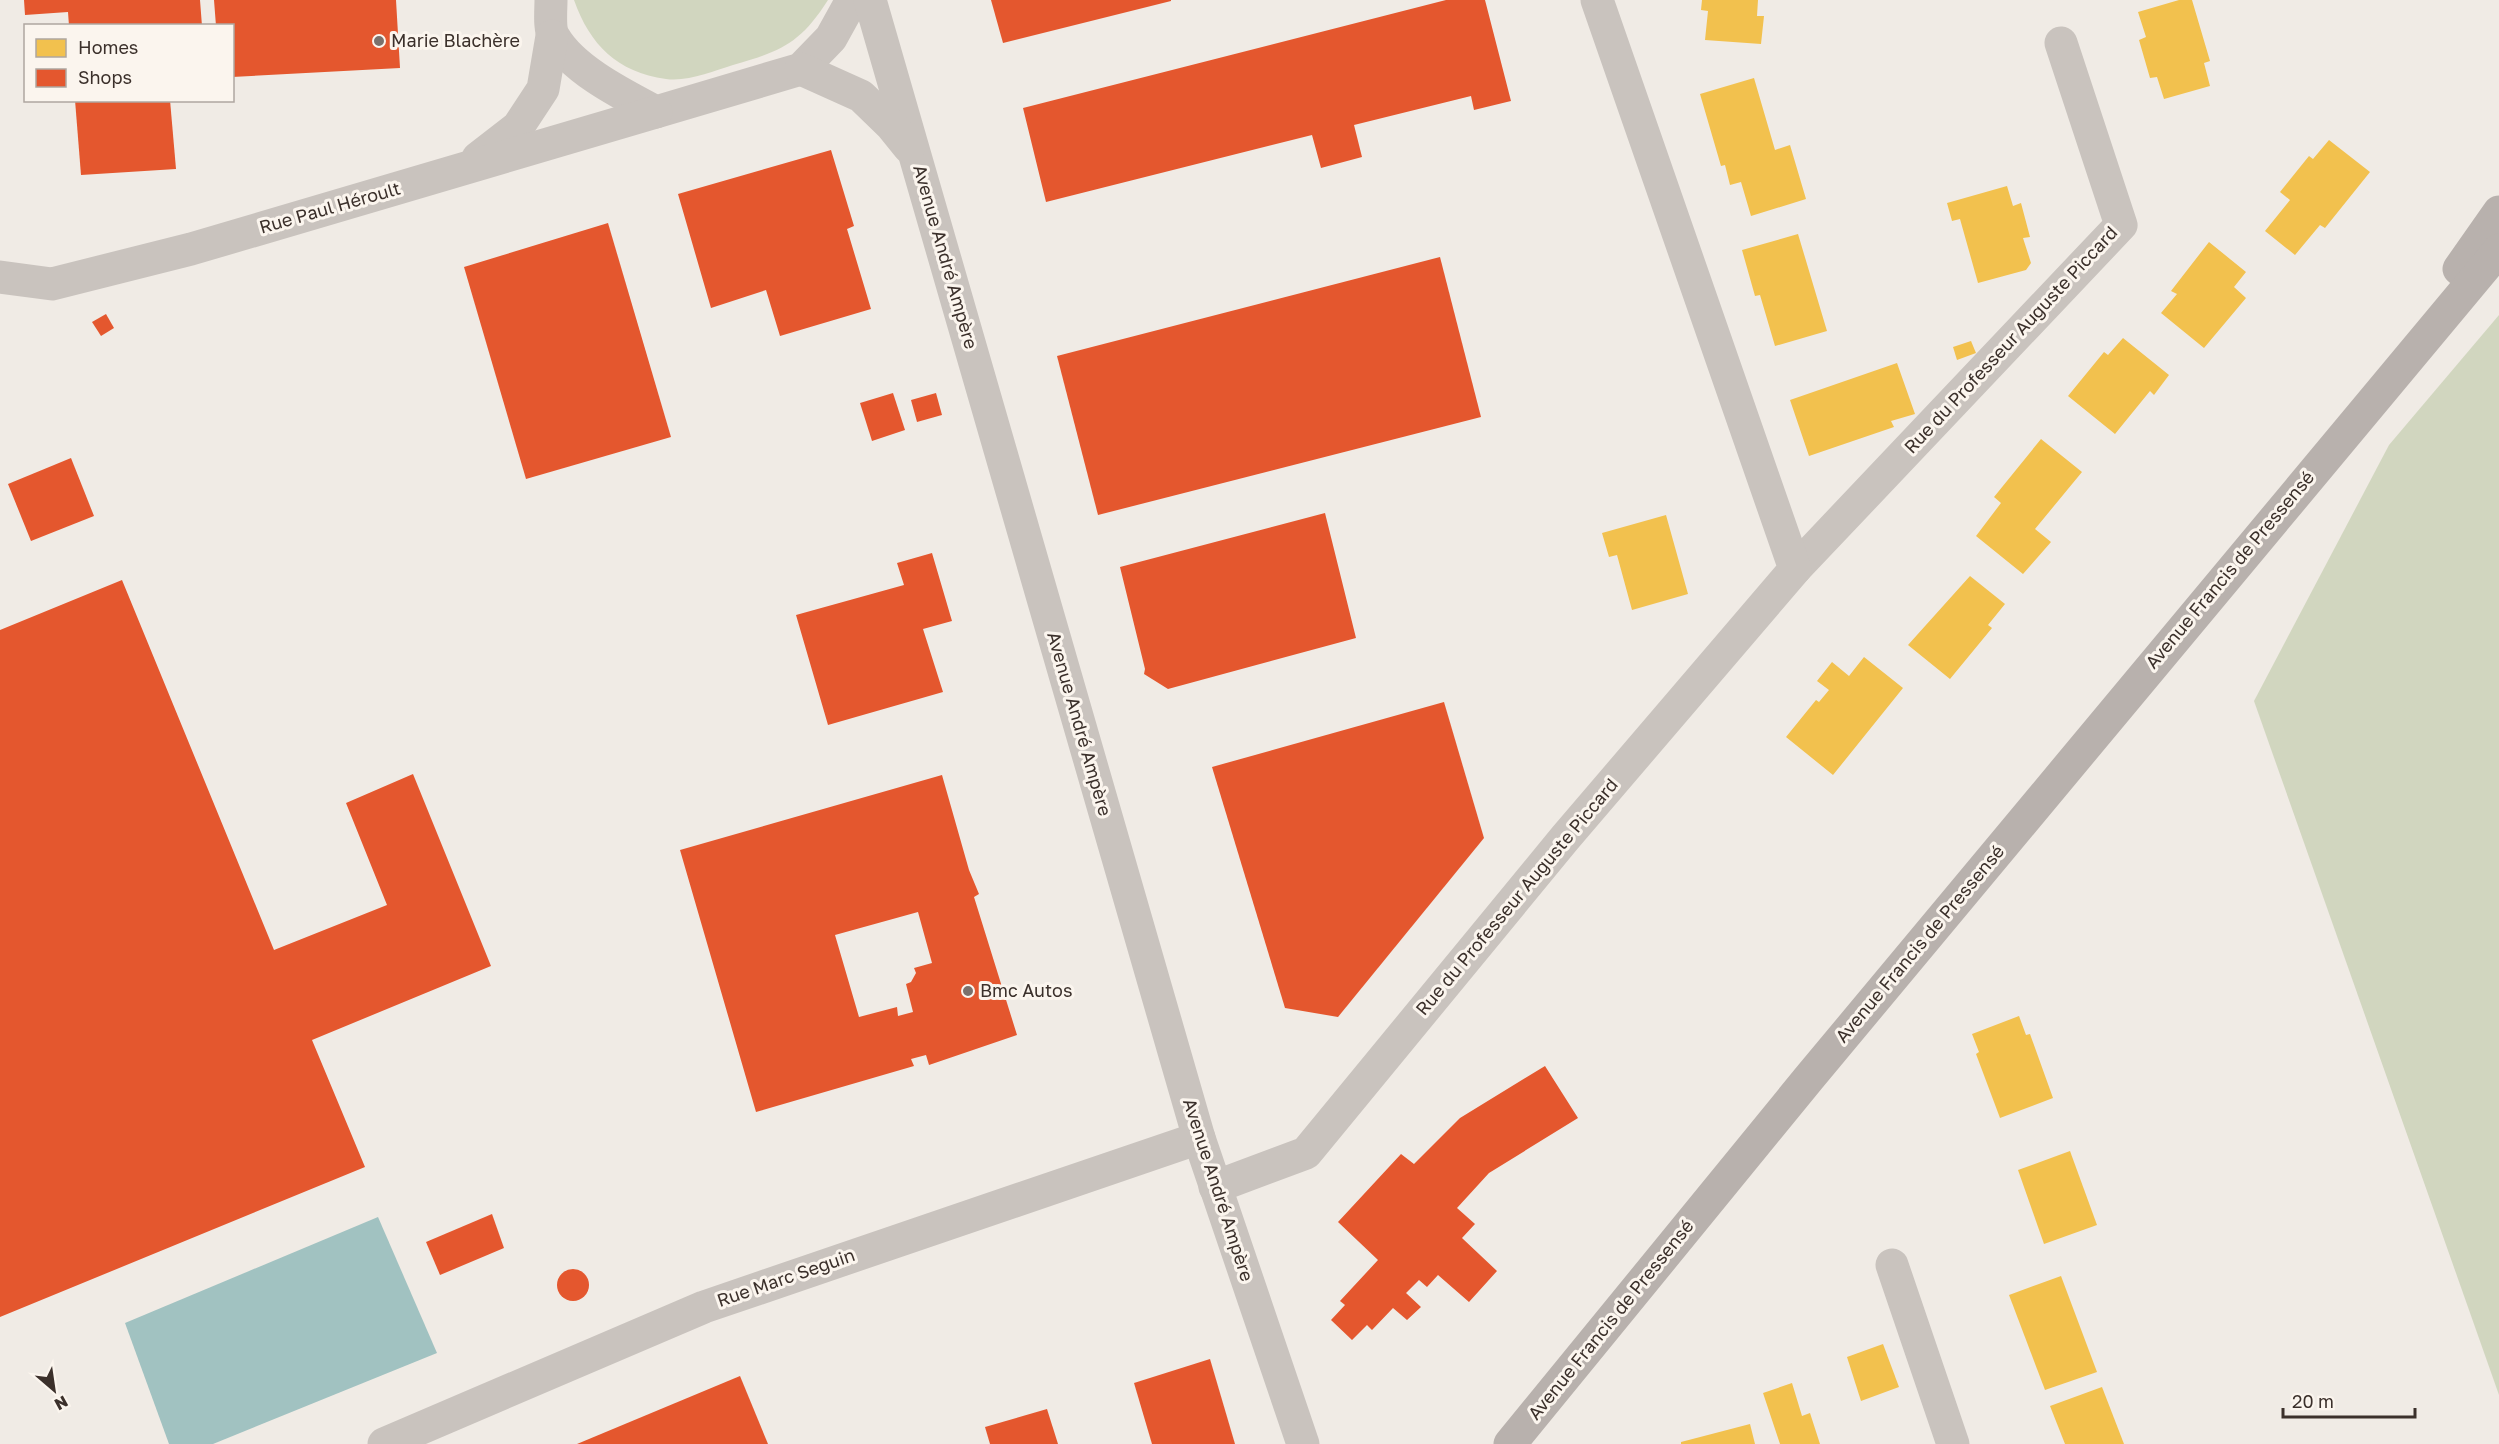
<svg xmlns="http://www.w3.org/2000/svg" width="2499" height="1444" viewBox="0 0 2499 1444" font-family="'Golos Text',sans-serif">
<rect width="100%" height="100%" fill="#f0ebe5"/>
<!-- green -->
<g fill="#d1d6bf">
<path d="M574 0H828C800 44 781 51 733 65 713 71 688 82 666 79 617 72 590 45 574 0Z"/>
<path d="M2499 315V1395L2254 701 2389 445Z"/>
</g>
<!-- water -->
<path fill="#a1c2c1" d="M378 1217 437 1353 213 1444H169L125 1323Z"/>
<!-- homes -->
<g fill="#f2c14e">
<path d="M1702 0H1758L1757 16H1764L1761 44 1705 40 1708 11 1701 10Z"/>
<path d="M2179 0H2192L2210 61 2204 63 2210 86 2164 99 2157 77 2150 78 2139 40 2146 37 2138 12Z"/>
<path d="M1754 78 1775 150 1790 145 1806 199 1751 216 1741 182 1730 185 1725 165 1721 166 1700 94Z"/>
<path d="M2329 140 2370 172 2325 228 2320 225 2295 255 2265 231 2290 200 2280 192 2309 156 2313 159Z"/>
<path d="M2007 186 2013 206 2021 203 2030 237 2023 238 2031 263 2026 270 1978 283 1960 219 1952 221 1947 203Z"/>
<path d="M1798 234 1827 331 1775 346 1760 295 1755 296 1742 250Z"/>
<path d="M2209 242 2246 272 2234 287 2246 298 2204 348 2161 313 2177 294 2171 291Z"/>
<path d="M2123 338 2169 375 2154 395 2150 391 2115 434 2068 396 2104 352 2108 355Z"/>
<path d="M1971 341 1976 353 1957 360 1953 347Z"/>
<path d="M1897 363 1915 414 1891 421 1894 427 1809 456 1790 400Z"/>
<path d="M2041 439 2082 472 2035 529 2051 542 2023 574 1976 536 2001 503 1994 497Z"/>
<path d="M1666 515 1688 594 1632 610 1617 555 1609 557 1602 533Z"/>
<path d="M1970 576 2005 604 1988 625 1992 628 1950 679 1908 645Z"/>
<path d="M1864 657 1903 688 1833 775 1786 737 1816 700 1819 702 1829 690 1817 681 1832 662 1849 676Z"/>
<path d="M2019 1016 2026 1035 2030 1034 2053 1098 2000 1118 1976 1054 1979 1052 1972 1034Z"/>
<path d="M2070 1151 2097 1225 2044 1244 2018 1170Z"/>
<path d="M2061 1276 2097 1372 2045 1390 2009 1295Z"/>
<path d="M1883 1344 1899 1387 1861 1401 1847 1357Z"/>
<path d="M1792 1383 1802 1416 1810 1413 1820 1444H1780L1763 1393Z"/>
<path d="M2102 1387 2124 1444H2065L2050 1406Z"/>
<path d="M1750 1424 1755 1444H1681V1442Z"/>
</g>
<!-- shops -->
<g fill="#e4572e" fill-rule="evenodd">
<path d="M24 0H200L202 26H69L68 12 25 15Z"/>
<path d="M214 0H396L400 68 232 77V26H216Z"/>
<path d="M991 0H1171V1L1003 43Z"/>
<path d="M1446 0H1485L1511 101 1474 110 1471 96 1354 125 1362 157 1321 168 1312 135 1046 202 1023 108Z"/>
<path d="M75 100H170L176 169 81 175Z"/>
<path d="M831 150 854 226 847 229 871 309 780 336 766 290 711 308 678 194Z"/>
<path d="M608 223 671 437 526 479 464 267Z"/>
<path d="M1440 257 1481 417 1098 515 1057 356Z"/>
<path d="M106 314 114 328 101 336 92 322Z"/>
<path d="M893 393 905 430 872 441 860 403Z"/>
<path d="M936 393 942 415 917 422 911 400Z"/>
<path d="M71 458 94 516 31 541 8 484Z"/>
<path d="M1325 513 1356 638 1168 689 1144 674 1145 669 1120 567Z"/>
<path d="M932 553 952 621 923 629 943 692 828 725 796 615 904 585 897 563Z"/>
<path d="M122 580 274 950 387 905 346 803 413 774 491 966 312 1040 365 1167 0 1317V630Z"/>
<path d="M1444 702 1484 838 1338 1017 1285 1008 1212 767Z"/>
<path d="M942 775 969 870 979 894 974 897 1017 1035 929 1065 926 1055 911 1059 914 1066 756 1112 680 850ZM918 912 932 963 914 968 916 973 911 982 906 984 913 1012 898 1016 897 1007 859 1017 835 935Z"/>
<path d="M1545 1066 1578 1118 1489 1173 1457 1208 1475 1224 1462 1238 1497 1271 1469 1302 1438 1275 1427 1287 1419 1280 1406 1293 1421 1307 1407 1320 1393 1308 1372 1330 1367 1325 1352 1340 1331 1320 1345 1305 1340 1301 1378 1260 1338 1222 1401 1154 1414 1164 1460 1118Z"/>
<path d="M492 1214 504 1248 440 1275 426 1242Z"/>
<circle cx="573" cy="1285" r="16"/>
<path d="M1210 1359 1235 1444H1152L1134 1383Z"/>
<path d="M740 1376 768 1444H577Z"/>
<path d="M1047 1409 1058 1444H990L985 1427Z"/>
</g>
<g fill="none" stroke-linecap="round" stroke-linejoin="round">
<!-- street -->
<g stroke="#c9c3be" stroke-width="33">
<path d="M551 0C551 10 549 29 554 37 573 70 624 95 656 112L801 69 831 38 852 0"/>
<path d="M870 0 1199 1138 1303 1444"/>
<path d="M801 69 861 96 892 126 909 147"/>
<path d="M478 158 518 127 543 89 552 36"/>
<path d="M0 277 52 284 191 249 656 112"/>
<path d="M1795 569 2121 225 2061 43"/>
<path d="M1215 1187 1306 1153 1565 838 1795 569 1597 0"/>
<path d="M1892 1265 1953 1444"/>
<path d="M384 1444 704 1307 1199 1138"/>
</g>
<!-- primary -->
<g stroke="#b8b1ad" stroke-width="33">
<path d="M2459 269 2499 212"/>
<path d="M1510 1444 1809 1078 2499 250"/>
</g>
</g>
<!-- markers -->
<g fill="#7a716c" stroke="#fbf5ee" stroke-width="2">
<circle cx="379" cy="41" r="6"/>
<circle cx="968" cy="991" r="6"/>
</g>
<g text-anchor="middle" stroke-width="6" stroke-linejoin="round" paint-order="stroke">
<!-- poi labels -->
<g font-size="18" fill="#3b302b" stroke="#fbf5ee" text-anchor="start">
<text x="391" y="47">Marie Blachère</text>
<text x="980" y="997">Bmc Autos</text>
</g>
<!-- street labels -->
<g font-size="18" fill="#3b302b" stroke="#fbf5ee">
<text transform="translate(330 208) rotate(-16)" y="6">Rue Paul Héroult</text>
<text transform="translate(945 257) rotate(74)" y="6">Avenue André Ampère</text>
<text transform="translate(2011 340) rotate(-47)" y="6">Rue du Professeur Auguste Piccard</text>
<text transform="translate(2230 570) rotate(-50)" y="6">Avenue Francis de Pressensé</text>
<text transform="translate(1079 724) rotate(74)" y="6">Avenue André Ampère</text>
<text transform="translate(1517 897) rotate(-50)" y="6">Rue du Professeur Auguste Piccard</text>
<text transform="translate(1920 944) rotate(-50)" y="6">Avenue Francis de Pressensé</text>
<text transform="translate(1218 1190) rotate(72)" y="6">Avenue André Ampère</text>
<text transform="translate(786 1278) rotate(-19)" y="6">Rue Marc Seguin</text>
<text transform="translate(1611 1320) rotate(-51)" y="6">Avenue Francis de Pressensé</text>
</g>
</g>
<!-- legend -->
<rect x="24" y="24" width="210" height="78" fill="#fbf5ee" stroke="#aea6a0" stroke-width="1.5"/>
<rect x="36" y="39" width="30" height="18" fill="#f2c14e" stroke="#aea6a0" stroke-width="1.5"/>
<text x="78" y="54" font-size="18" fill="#3b302b">Homes</text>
<rect x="36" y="69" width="30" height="18" fill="#e4572e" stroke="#aea6a0" stroke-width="1.5"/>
<text x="78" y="84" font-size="18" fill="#3b302b">Shops</text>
<!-- north arrow -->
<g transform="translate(54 1390) rotate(151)" stroke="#fbf5ee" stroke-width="4.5" paint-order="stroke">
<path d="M0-4.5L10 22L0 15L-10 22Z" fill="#3b302b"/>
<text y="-9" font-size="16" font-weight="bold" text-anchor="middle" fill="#3b302b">N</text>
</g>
<!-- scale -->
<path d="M2283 1408v9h132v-9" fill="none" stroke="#3b302b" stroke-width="3"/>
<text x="2292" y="1408" font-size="18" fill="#3b302b" stroke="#fbf5ee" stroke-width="4.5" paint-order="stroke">20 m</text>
</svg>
